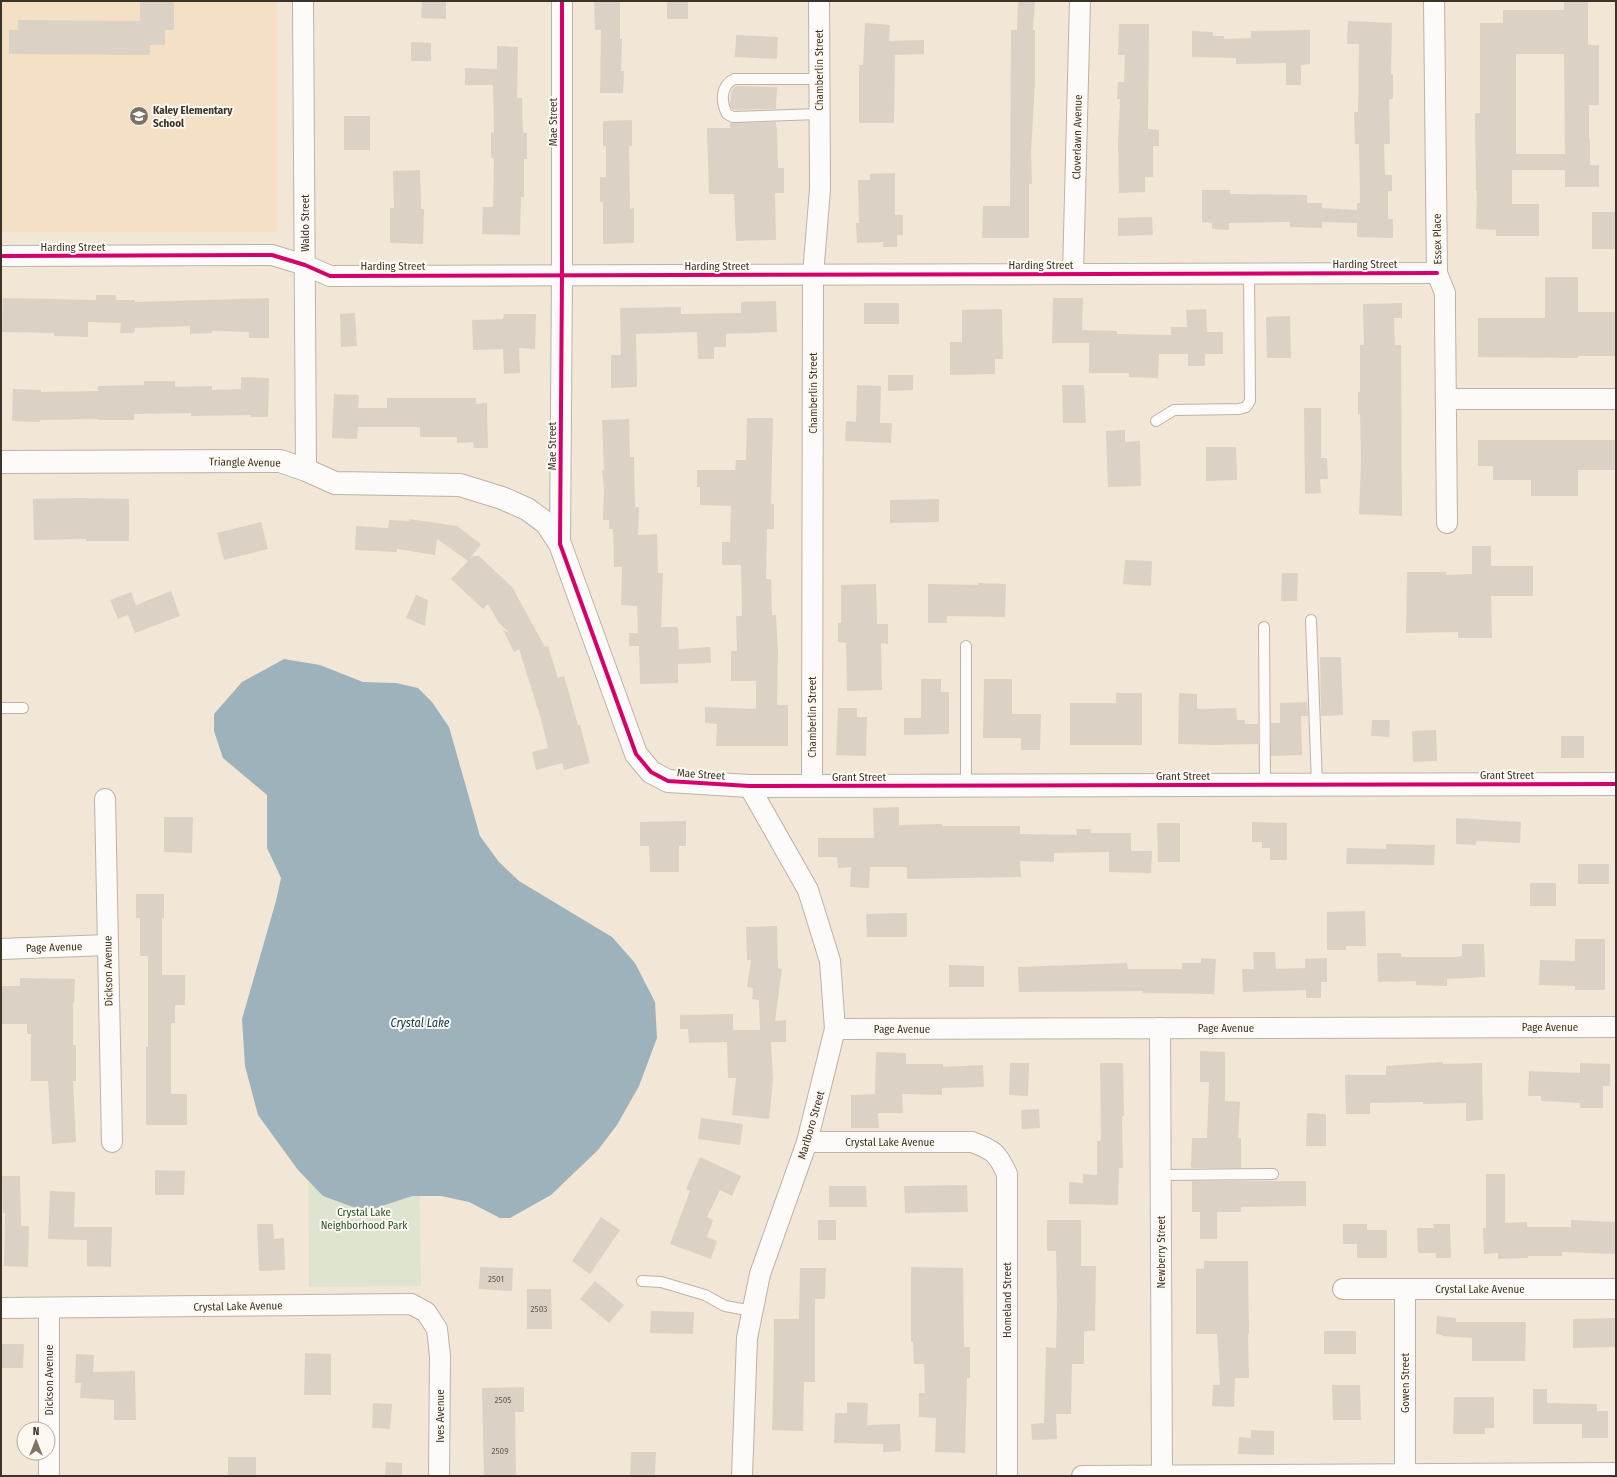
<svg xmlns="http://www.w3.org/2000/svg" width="1617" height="1477" viewBox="0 0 1617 1477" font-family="'Fira Sans Condensed',sans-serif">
<rect width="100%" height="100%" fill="#f2e7d6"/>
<!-- built -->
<rect fill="#f4e1c5" x="1" y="1" width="276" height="231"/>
<!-- green -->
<path fill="#dde5d0" d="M308 1094 419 1152 421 1286 309 1287Z"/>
<!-- water -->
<path fill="#9eb2bc" d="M284 659 320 665 363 682 396 683 418 688 432 702 449 727 480 836 499 862 519 881 612 937 635 963 655 1002 657 1038 639 1086 617 1125 598 1150 551 1195 510 1218H500L469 1202 441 1196H412L373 1209 353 1207 323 1196 298 1170 258 1115 245 1066 242 1019 276 901 281 878 267 848V795L223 758 214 731V714L242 682Z"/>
<!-- building -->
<g fill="#dcd1c5" fill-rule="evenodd">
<path d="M140 1H174V30H165V45H150V55L9 54V30H18V20L140 21Z"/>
<path d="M422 1H446V19L421 18Z"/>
<path d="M594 1H620V39H622L621 71H624L623 93H600L601 30H595Z"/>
<rect x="667" y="1" width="21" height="18"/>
<path d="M1018 1H1035L1033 30H1035V82L1031 152 1032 184H1029V238H982L983 206H1010L1011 30H1017Z"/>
<path d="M1564 1H1588V45H1599V105H1589V139H1590V165H1599V187H1565V170H1512V204H1539V236H1496V230L1476 229 1477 191H1476L1475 113H1480V23H1503V10H1564ZM1516 54H1564L1565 154H1516Z"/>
<path d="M1348 21 1392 23 1391 74H1393V99H1389L1390 144H1384L1385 175H1392V191H1388V219H1393V238L1357 237V223L1322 222V228L1290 227V222L1229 223V230L1212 229V223L1202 222V190H1230V194L1307 195V203H1322V208L1357 210V203H1360L1359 144H1355L1354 112H1358L1359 44H1347Z"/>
<path d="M865 23 890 25 889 41 924 40V54L895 55 894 123H859V65H863Z"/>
<path d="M1119 24H1149L1148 129 1159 130V146H1153V177H1145V192L1119 193 1118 143 1120 99H1117L1118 82H1124L1125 55H1118Z"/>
<path d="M1310 30V64L1301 65V85H1286V63L1236 64V58L1192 57V31L1213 32V36H1224V39L1251 38V31Z"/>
<path d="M736 35 778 37 777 59 735 57Z"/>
<path d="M411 42 431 43V61H411Z"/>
<path d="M497 46 518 47 517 98H522L523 133H527V159H524V197H521L520 235 482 234 483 207H493L494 159 491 158V132L494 133 493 85H465V68L497 69Z"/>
<path d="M735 86 777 87 776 109 734 110 732 109 730 105 731 92Z"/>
<rect x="344" y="116" width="26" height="34"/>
<path d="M632 120V146H629L630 209 634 208V243L603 244V202H600V177H606V146H603V121Z"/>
<path d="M776 122V127H777L778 168H784V193H775L776 240 736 241 734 194H709L707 128H730V123Z"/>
<path d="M420 170 421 209H424L423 244 390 243V208H394L393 171Z"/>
<path d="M895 173V215H903V235H897V247H883V242L857 243 856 223H859L858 180H870V174Z"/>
<rect x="1592" y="212" width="24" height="37"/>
<path d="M1152 217 1153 235 1118 236V218Z"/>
<path d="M1545 277H1578V312H1616V356H1578V358L1478 357V318H1545Z"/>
<path d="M96 295H116V300H135V302L269 298V338H249V332L212 331V333L190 334V326L135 328 134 333H120L121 323 88 322V337L54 336V333L2 332 3 298 96 300Z"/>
<path d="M1053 298H1083L1082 330 1117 331V334L1171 335V327H1187L1186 310 1206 309 1207 332H1223V354H1205V366H1188V354H1159L1158 378 1129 377V373H1089V343H1052Z"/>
<path d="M776 301 777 332 726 334V347H714V359H698L697 332 636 334 637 387 611 388V355H621L620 308 681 307V314L741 313V302Z"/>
<rect x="864" y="303" width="35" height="21"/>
<path d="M1402 303V318H1394L1395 345H1401L1402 516 1359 514 1361 461 1360 414H1358V392H1360V345H1364L1363 304Z"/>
<path d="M1002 309 1003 359H995V374L950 375V342H962V310Z"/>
<path d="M355 313 357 346 341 347 340 314Z"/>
<path d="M504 314H536L535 349 519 348 520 373 504 374 503 349 473 350 472 320 503 319Z"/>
<path d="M1290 316 1291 358H1267L1266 317Z"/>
<path d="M888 375H913V390L888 391Z"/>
<path d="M241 377 269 378 268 417H251V415L191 416V413L134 414V420H98V419L40 420V422L12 421 13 389 41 390V392L98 391V386L144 385V381H175V387L212 386V390L241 389Z"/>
<path d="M857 385 881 386 880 423H892L891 443 845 441 846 421 856 422Z"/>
<path d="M1062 385H1084L1086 423H1063Z"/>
<path d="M334 394 359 395 358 408H387V398H476V404L487 403 488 448H474L473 442 457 443V437H420V427H358L357 439 332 438Z"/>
<path d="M1304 408H1321V458H1327L1328 479H1320L1321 493 1305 494Z"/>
<path d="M747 418H773L771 504H774V529H767L766 579H771L772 615H776L778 652 777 705H788V746H716L717 724 705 723V707L756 709V681H731V651H737L736 616H742L741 565H722V542H730L731 506 700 505V487H697V470H735L736 460H746Z"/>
<path d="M629 419 630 457H634L635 507H639L638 535 657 534 658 573H663L661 627H678L679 649 710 647 711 663 678 664V683L640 684 639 646H629V633H638L637 606 621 605 622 567H614L613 529H609V520H603L604 490 602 470H604L602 420Z"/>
<path d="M1125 430V442L1140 441 1141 486 1108 487 1106 431Z"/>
<path d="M1478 440H1616V470H1578V496H1531V480H1493V466H1478Z"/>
<path d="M1206 447H1236L1237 480 1206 481Z"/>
<path d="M77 498 129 499V541H86V539L34 540 33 499Z"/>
<path d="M939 499V522L890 523V500Z"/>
<path d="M409 519 457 526 481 544 469 560 473 556H479L512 587 545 647 548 646 558 678 564 676 578 725H580L590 763 564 770 562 763 536 770 532 752 548 748 541 719 519 649 514 652 503 630 510 633 499 623 488 604 483 609 451 579 468 561 437 539 435 555 397 549V552L355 550 356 526 388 528 389 520 409 521Z"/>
<path d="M261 522 268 549 224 560 217 533Z"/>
<path d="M1472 546H1491V566H1533V596H1491L1492 638H1458V632L1406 633 1407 572H1446V575L1472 574Z"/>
<path d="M1125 560 1152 561 1151 586 1123 584Z"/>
<path d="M1282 573H1298L1297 601H1281Z"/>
<path d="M978 583 1006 584 1005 617 947 616V623H928V584L978 585Z"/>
<path d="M876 584 877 624H888V644L881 643 882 690 847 691 846 643 838 642V623H841V585Z"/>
<path d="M171 591 180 616 135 633 128 615 118 619 110 600 131 592 136 605Z"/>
<path d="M416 595 428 600 425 626 406 618Z"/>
<path d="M1320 657H1341L1343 715 1321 716Z"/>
<path d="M921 679H941V692H949V734L904 735V718H921Z"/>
<path d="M984 679H1012V714H1041L1040 750H1021V738H983Z"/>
<path d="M1116 693H1142V745H1070V703H1116Z"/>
<path d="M1179 693 1197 694V709L1236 708 1237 720H1245V724H1258V744L1213 745 1178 744Z"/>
<path d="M1307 702 1308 716H1301L1302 755 1271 756V723H1280V703Z"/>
<path d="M838 708H857V717H867L866 756 836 755Z"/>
<path d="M1372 720H1390L1389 737 1371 736Z"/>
<path d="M1436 730 1437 761 1413 762 1412 731Z"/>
<rect x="1561" y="736" width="23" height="22"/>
<path d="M899 807V825L942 824V826H1020V834L1077 835 1076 829H1090L1091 833H1131V851H1152L1151 873 1109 872V852L1054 853V862L1020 861 1021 877 907 879V867H870L869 888 850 887 851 867 838 868 837 857H818V838H874L873 808Z"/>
<path d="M164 817H193L192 853 164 852Z"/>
<path d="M1456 818 1521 822 1520 843 1476 841V845L1456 844Z"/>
<path d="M686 821V846H679V872H650L649 846H640V822Z"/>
<path d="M1252 822 1287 823V860H1270V848H1262V842H1252Z"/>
<path d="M1157 823H1180V862H1158Z"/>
<path d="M1386 844 1435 845 1434 865 1346 864 1347 848 1386 849Z"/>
<rect x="1578" y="864" width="31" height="20"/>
<rect x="1530" y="883" width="26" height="23"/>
<path d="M136 894H164V918H162V975H185V1005H175V1023H171V1094H187V1125H146V1047H148V956H140V918H136Z"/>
<path d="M1365 911 1366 946H1346V950H1327V912Z"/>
<path d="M907 913V937H867L866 914Z"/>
<path d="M777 926 778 968 782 969 775 1021 786 1020V1042H771L773 1080 769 1119 732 1115 736 1078H728L727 1042 689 1043 688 1029H680V1015L733 1014V1030H760L759 1000 752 999 753 988 747 987 751 960H747L746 927Z"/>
<path d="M1575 939H1605V990H1575V986L1539 985 1540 960 1575 961Z"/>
<path d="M1462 944H1484L1485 977 1447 979V986L1416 985V981L1378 982 1377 953H1401V957H1455L1462 956Z"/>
<path d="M1253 952H1275L1276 969 1305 968V959L1327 958V982H1321V998H1306V990L1243 992 1242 969H1254Z"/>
<path d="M1201 958 1216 959 1214 994 1143 993V991L1019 992 1018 967 1127 963 1128 969H1182V963H1201Z"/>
<path d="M949 965 984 966V987H949Z"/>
<path d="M20 978 75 979 74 1003H73V1045H76V1081H73L76 1142 52 1144 48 1081H31V1034H27V1024H1V986H20Z"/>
<path d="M1200 1051 1225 1052V1101L1240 1102 1238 1138H1241V1168H1192L1191 1166 1192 1138H1207L1209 1082H1200Z"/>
<path d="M876 1052 906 1053V1064H943V1067L983 1065 984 1087 942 1088V1095L902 1094 903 1113H878L879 1128H851V1095L875 1094Z"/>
<path d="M1443 1062V1064L1482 1063 1483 1120 1466 1121V1103L1423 1104V1102L1370 1103V1114H1346L1345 1075H1386V1066Z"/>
<path d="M1010 1063H1029L1028 1096 1009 1095Z"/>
<path d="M1100 1063H1123L1124 1116H1122L1123 1168H1119L1118 1205 1069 1204V1182L1083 1183V1174L1097 1175V1141H1101Z"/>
<path d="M1580 1063 1610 1064V1086H1603V1108H1580V1103L1541 1101V1096H1528L1529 1071 1580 1073Z"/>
<path d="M1039 1109 1040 1128 1022 1129 1021 1110Z"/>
<path d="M1307 1113 1326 1114V1146H1306Z"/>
<path d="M701 1118 743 1124 740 1145 698 1139Z"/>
<path d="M700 1157 741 1176 732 1196 720 1190 707 1217 713 1220 707 1237 717 1241 711 1259 670 1244 690 1191 686 1189Z"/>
<path d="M155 1170 185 1171 184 1195H155Z"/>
<path d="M1486 1174H1505V1223L1527 1222V1227H1571V1220L1616 1222V1254L1562 1252V1256H1528V1258L1498 1259V1253L1484 1254 1483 1228H1486Z"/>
<path d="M2 1176H20L21 1226H29L28 1267 4 1266 5 1213H3Z"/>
<path d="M1192 1181H1306V1206L1241 1207V1212H1217V1239H1200V1212H1192Z"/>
<path d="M967 1185 968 1212 905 1213 904 1186Z"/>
<path d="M829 1186H866L867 1207H829Z"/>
<path d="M50 1191 75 1192 74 1227H112L111 1267 87 1266V1240L48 1239Z"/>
<path d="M601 1217 620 1230 590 1274 572 1261Z"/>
<rect x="818" y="1220" width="18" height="20"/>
<path d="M1047 1220H1081V1266H1096L1095 1331H1084V1364H1072L1071 1414H1056L1057 1439 1032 1440 1031 1424 1044 1423 1046 1347 1056 1348 1057 1307 1056 1251H1047Z"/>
<path d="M257 1224H273L274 1239 284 1238 285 1270 259 1271Z"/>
<path d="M1343 1224H1367V1230H1387V1258H1357V1244H1343Z"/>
<path d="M1433 1224H1450L1451 1258H1436V1253H1418L1417 1228H1434Z"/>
<path d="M1204 1261H1248L1249 1334H1248L1249 1378H1235L1234 1407 1212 1406 1213 1385H1220L1217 1334H1196V1269H1204Z"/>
<path d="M480 1267 513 1268 512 1291 479 1289Z"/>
<path d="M911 1267 963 1268 964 1347H970V1378H967L965 1453 935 1452 936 1418 919 1417V1393H925L924 1364H914L913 1342H911Z"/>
<path d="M800 1268H826L825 1299H815V1382H804L803 1431 772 1430 773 1400 774 1319H799Z"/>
<path d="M595 1281 624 1305 609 1323 580 1299Z"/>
<path d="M527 1289H551L552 1329H527Z"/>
<path d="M651 1311 694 1312 693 1334 650 1333Z"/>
<path d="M1437 1316 1456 1318V1322H1526L1525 1361H1472V1338L1442 1336V1335L1436 1334Z"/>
<path d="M1616 1318V1347L1573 1348V1319Z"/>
<rect x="1324" y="1331" width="32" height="23"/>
<path d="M1 1344H24L23 1368H1Z"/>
<path d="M305 1353 331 1354V1395H304Z"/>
<path d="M76 1354 94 1355 93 1372 135 1371 136 1420H114V1400L80 1398 81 1383H75Z"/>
<path d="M1332 1385H1360L1361 1420H1333Z"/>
<path d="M524 1387V1412H515L516 1476H484L482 1388Z"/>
<path d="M1533 1389H1547V1403L1597 1404V1411H1608V1438H1582V1424H1533Z"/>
<path d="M1454 1397H1494V1428H1485V1434H1453Z"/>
<path d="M847 1402 868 1403 867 1425 900 1424 901 1451 883 1452V1444L834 1443 835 1413H847Z"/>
<path d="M373 1403 392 1404 390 1429 372 1428Z"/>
<path d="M1251 1430 1274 1431V1455L1238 1454 1239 1437 1251 1438Z"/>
<path d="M631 1452H656L655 1476H630Z"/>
<rect x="228" y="1457" width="28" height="19"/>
<path d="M386 1462 402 1463V1476H385Z"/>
</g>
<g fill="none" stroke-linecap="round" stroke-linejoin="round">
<!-- service casing -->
<g stroke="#bbb3a6" stroke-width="12">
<g id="service">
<path d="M819 79H734C720 86 721 102 727 114L733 117 819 114"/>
<path d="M1156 421 1174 410 1239 409 1246 407 1250 401 1249 273"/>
<path d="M1311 620 1317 785"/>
<path d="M1264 627 1265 785"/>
<path d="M1 708H23"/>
<path d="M966 786V646"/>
<path d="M1161 1175 1273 1174"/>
<path d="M642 1281 661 1282 705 1295 725 1306 753 1311"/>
</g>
</g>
<!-- minor casing -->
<g stroke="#bbb3a6" stroke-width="22">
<g id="minor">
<path d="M303 1 306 470"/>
<path d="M1434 1 1437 273 1445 293V314L1447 523"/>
<path d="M1 256 272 255 305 265 330 276 1437 273"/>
<path d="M1073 274 1080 1"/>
<path d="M1446 399H1616"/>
<path d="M560 544 562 275V1"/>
<path d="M812 786 813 275 820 189 819 1"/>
<path d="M105 799 112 1142"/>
<path d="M1 949 108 945"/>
<path d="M1160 1028 1162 1475"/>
<path d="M835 1029 1616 1027"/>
<path d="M807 1142H972C993 1150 997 1152 1007 1174V1476"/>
<path d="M1343 1289H1616"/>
<path d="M1 1308 411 1304 426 1312 437 1329 440 1356 439 1476"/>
<path d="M49 1476V1308"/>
<path d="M742 1476 747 1338 760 1274 807 1142 835 1029 830 961 808 890 749 786"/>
<path d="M1082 1476 1616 1473"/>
<path d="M1405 1476V1289"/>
</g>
</g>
<!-- tertiary casing -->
<g stroke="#bbb3a6" stroke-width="24">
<path id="tertiary" d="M1 462 280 461 306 470 335 483 460 485 502 498 527 509 546 523 560 544 636 754 651 772 668 781 749 786H812L1616 784"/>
</g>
<!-- service -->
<use href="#service" stroke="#fdfbf9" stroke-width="10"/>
<!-- minor -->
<use href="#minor" stroke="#fdfbf9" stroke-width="20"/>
<!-- tertiary -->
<use href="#tertiary" stroke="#fdfbf9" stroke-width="22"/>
<!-- cycleway casing -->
<g stroke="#fdf9f2" stroke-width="6">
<g id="cycleway">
<path d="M562 1V275L560 544 636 754 651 772 668 781 749 786 1616 784"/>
<path d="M1 256 272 255 305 265 330 276 1437 273"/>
</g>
</g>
<!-- cycleway -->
<use href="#cycleway" stroke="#d6006c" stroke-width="4"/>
</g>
<!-- icons -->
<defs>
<g id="school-disc" transform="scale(1)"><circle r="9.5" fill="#7c7365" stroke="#fdf9f2"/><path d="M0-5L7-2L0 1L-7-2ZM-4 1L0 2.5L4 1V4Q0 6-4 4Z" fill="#fff"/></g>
</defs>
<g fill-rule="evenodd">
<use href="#school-disc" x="139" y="116"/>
</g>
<g text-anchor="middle" stroke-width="4" stroke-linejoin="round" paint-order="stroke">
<!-- number labels -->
<g font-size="9" fill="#665d51">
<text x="496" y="1282">2501</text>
<text x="539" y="1312">2503</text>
<text x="503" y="1403">2505</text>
<text x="500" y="1454">2509</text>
</g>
<!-- street labels -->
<g font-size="11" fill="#3c3428" stroke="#fdf9f2">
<text transform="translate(819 70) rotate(-90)" y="4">Chamberlin Street</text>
<text transform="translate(553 122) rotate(-90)" y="4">Mae Street</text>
<text transform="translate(1077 137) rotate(-89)" y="4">Cloverlawn Avenue</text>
<text transform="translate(305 223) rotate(-90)" y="4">Waldo Street</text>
<text transform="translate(1437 239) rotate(-91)" y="4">Essex Place</text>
<text x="73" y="251">Harding Street</text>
<text x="1365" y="268">Harding Street</text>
<text x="1041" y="269">Harding Street</text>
<text x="393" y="270">Harding Street</text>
<text x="717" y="270">Harding Street</text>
<text transform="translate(813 393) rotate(-90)" y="4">Chamberlin Street</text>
<text transform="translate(552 446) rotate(-90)" y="4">Mae Street</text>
<text transform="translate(245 462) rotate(1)" y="4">Triangle Avenue</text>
<text transform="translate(812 717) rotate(-90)" y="4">Chamberlin Street</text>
<text transform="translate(701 774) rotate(4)" y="4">Mae Street</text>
<text x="1507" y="779">Grant Street</text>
<text x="1183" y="780">Grant Street</text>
<text x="859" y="781">Grant Street</text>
<text transform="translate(54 947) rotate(-2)" y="4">Page Avenue</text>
<text transform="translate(108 971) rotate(-91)" y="4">Dickson Avenue</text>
<text x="1550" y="1031">Page Avenue</text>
<text x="1226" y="1032">Page Avenue</text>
<text x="902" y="1033">Page Avenue</text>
<text transform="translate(811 1125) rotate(-74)" y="4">Marlboro Street</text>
<text x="890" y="1146">Crystal Lake Avenue</text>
<text transform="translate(1161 1252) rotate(-90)" y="4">Newberry Street</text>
<text x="1480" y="1293">Crystal Lake Avenue</text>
<text transform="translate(1007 1300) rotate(-90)" y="4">Homeland Street</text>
<text transform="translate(238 1306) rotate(-1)" y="4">Crystal Lake Avenue</text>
<text transform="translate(49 1380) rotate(-90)" y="4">Dickson Avenue</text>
<text transform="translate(1405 1383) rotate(-90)" y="4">Gowen Street</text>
<text transform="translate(440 1416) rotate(-90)" y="4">Ives Avenue</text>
</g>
<!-- poi labels -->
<g font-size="11" font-weight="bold" fill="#3c3428" stroke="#fdf9f2" text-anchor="start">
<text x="153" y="114">Kaley Elementary<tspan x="153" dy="13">School</tspan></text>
</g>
<!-- park labels -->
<g font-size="11" fill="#25502a" stroke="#fdf9f2">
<text x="364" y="1216">Crystal Lake<tspan x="364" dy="13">Neighborhood Park</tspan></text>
</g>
<!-- water labels -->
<g font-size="12" font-style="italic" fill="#0b3951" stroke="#fdf9f2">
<text x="420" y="1027">Crystal Lake</text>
</g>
</g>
<!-- border -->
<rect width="1617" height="1477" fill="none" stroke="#3c3428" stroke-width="4"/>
<!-- north arrow -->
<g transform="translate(36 1441)"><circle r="19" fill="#fdf9f2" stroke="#b0aaa1"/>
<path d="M0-3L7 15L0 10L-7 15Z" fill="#7c7365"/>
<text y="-6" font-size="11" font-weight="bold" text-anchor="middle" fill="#3c3428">N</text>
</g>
</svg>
